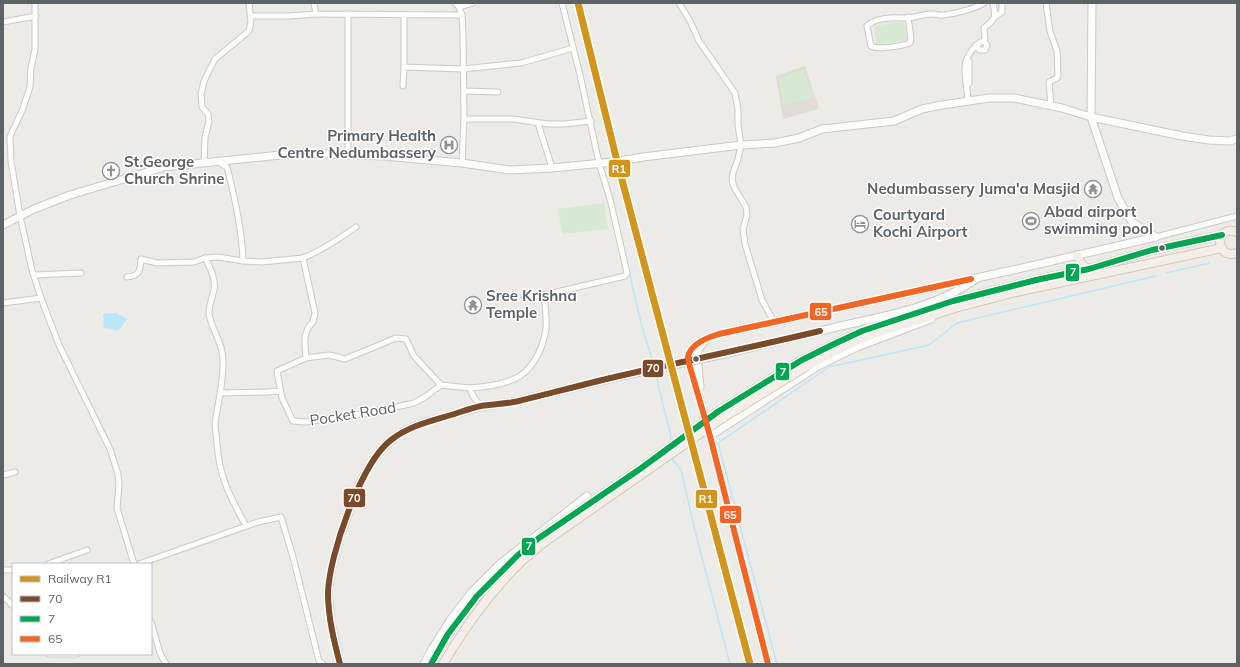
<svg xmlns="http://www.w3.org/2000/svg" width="1240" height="667" viewBox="0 0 1240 667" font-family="Mulish,sans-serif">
<rect width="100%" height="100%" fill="#edebe7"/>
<!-- education -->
<path fill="#dfdbd7" d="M805 66 819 109 783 119 776 76Z"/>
<!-- green -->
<g fill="#d7e9d2">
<path d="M904 21 908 40 876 45 874 26Z"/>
<path d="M804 69 813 97 783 105 779 78Z"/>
<path d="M604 203 608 229 562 234 558 209Z"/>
</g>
<!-- water -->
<path fill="#bbe5f8" d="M116 313 127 319 118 331 104 328 103 314Z"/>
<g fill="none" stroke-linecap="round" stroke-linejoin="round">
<!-- stream -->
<g stroke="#bbe5f8" stroke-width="1.5">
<path d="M623 245 641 323 654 366"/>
<path d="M1166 273 1210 263"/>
<path d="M656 371 658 385 671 436 670 443"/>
<path d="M672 457 673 460 681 470 695 531 730 664"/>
<path d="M777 664 718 443 829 367 929 345 957 323 1156 276"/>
</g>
<!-- street casing -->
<g stroke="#c9cac9" stroke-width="7">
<g id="street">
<path d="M35 3V49L31 68 30 87 22 111 10 136 11 161 20 216 32 270 41 298 59 345 110 449 118 474 119 485 117 508 134 564"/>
<path d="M314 3 316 14 462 15"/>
<path d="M455 3 459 7 462 15 463 33 464 119 462 163"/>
<path d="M679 3 690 21 699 41 735 93 738 109V125L741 145 738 159 733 173 732 180 734 187 746 207 747 215 743 229 745 244 762 300 774 322"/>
<path d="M1046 3 1050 31 1057 51 1058 75 1057 78 1049 82 1051 106"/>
<path d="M459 7 473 3"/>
<path d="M348 14V154"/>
<path d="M250 16H289L316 14"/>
<path d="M908 17 911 38 910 43C902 46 877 50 871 46L867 26C875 18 892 17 903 18 913 19 923 13 934 14 937 14 939 16 943 15 953 14 975 9 984 3"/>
<path d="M995 17 1002 12V3"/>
<path d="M3 22 36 16"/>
<path d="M976 45 979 50H985L987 45 984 41"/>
<path d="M969 61V84"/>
<path d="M404 67 463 69 521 63 573 48"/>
<path d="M403 86 404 67V15"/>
<path d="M464 91 498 92"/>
<path d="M968 100C967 80 958 62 976 46 979 43 979 42 984 41L985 39 984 28C996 19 996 17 993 3"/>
<path d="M464 119H513L548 124H565L591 121"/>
<path d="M538 123 552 168"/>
<path d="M218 162 227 167C235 198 242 229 243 261L262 262 303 258 315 313 313 322C302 332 305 345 306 358L329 355 345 359 396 338 406 339 414 356 441 385 470 388 473 396 481 407"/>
<path d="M204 163 205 137 209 122 208 114 202 107 201 94 204 81 215 59 249 31 251 21 249 3"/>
<path d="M1156 237 1237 216"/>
<path d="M205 258C210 268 216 278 214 290 212 298 209 305 209 314 211 329 223 342 223 360 224 381 218 402 215 423 215 430 217 438 217 444 220 480 230 496 246 526"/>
<path d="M303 258C322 250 339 239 356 227"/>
<path d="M34 275 81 273"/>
<path d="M127 277C140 276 140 271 141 259L157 263 194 262 205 258 218 257 243 261"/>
<path d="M524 297 544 295 625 276 627 273 610 199 599 163 580 75 562 3"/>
<path d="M3 303 41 298"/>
<path d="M306 358 277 371 282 398 293 421 305 422 368 413 414 403 425 397 441 385"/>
<path d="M470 388C484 387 507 384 520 376 535 366 544 345 546 328 547 318 545 305 544 295"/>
<path d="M221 393 267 392 280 391"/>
<path d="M3 475 15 472"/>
<path d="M48 564 87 550"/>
<path d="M139 564 258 522 281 517 293 557 319 661 323 664"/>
<path d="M3 570H13"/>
<path d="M3 596 13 606"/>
<path d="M151 622 160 653 166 664"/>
<path d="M49 654H77"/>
</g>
</g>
<!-- secondary casing -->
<g stroke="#c9cac9" stroke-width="9">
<g id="secondary">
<path d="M1092 3 1091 117 1118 198 1132 222 1156 237"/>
<path d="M3 225 34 209 70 195 164 167 300 153 384 156 462 163 510 170 552 168 613 162 643 157 741 145 775 143 799 138 822 129 894 121 922 109 936 106 989 98H1014L1062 108 1091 117 1182 136 1209 140 1229 141 1237 139"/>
<path d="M720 355C762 345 803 335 845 325 889 315 939 306 976 279"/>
<path d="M700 387 697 354 698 350 704 342"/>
<path d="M710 436 818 366 857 347 931 319"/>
<path d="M340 664 331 623 328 592 332 566 340 536 359 485 368 469 379 453 390 441 404 431 425 422 481 407 517 401 617 377"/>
<path d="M424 664 432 649 451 619 471 593 501 563 587 496"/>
<path d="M768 664 710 436 690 367C689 363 688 360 688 357 690 344 709 337 719 334L1013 270 1156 237"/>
</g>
</g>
<!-- primary casing -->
<g stroke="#d5c8b4" stroke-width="10">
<g id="primary">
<path d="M1237 232C1214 224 1215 260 1237 253"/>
<path d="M1077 255 1082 265 1089 269"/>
<path d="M802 360 834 344 862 331 953 301 1036 280 1089 269 1152 250 1222 235"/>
<path d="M807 366 837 350 868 336 955 308 1016 292 1222 248"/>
<path d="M431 664C454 615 497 572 539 538"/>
<path d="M443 664C465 627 491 591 522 561 530 553 538 547 546 541"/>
</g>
</g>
<!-- street -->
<use href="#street" stroke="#fcfcfb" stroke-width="5"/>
<!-- secondary -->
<use href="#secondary" stroke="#fcfcfb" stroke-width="7"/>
<!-- primary -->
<use href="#primary" stroke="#f3efe8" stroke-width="8"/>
<!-- secondary-bridge casing -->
<g stroke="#c9cac9" stroke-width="9" stroke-linecap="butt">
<path id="secondary-bridge" d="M617 377 720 355"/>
</g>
<!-- primary-bridge casing -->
<g stroke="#d5c8b4" stroke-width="10" stroke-linecap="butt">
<g id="primary-bridge">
<path d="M539 538 640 469 719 411 802 360"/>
<path d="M546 541 721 419 807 366"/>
</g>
</g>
<!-- secondary-bridge -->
<use href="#secondary-bridge" stroke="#fcfcfb" stroke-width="7"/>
<!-- primary-bridge -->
<use href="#primary-bridge" stroke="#f3efe8" stroke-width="8"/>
<!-- bus-1 casing -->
<g stroke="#fff" stroke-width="9">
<path id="bus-1" d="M340 664C334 641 328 617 328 593 329 555 361 463 391 440 409 426 431 421 451 415 461 412 471 408 481 406 494 404 506 404 519 401 552 393 585 384 619 376 686 361 753 347 820 331"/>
</g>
<!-- bus-2 casing -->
<g stroke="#fff" stroke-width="9">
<path id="bus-2" d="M431 664 448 634 477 596 518 555 539 538 640 469 719 411 802 360 834 344 862 331 953 301 1036 280 1089 269 1152 250 1222 235"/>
</g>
<!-- bus-3 casing -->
<g stroke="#fff" stroke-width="9">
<path id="bus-3" d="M768 664 710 436 690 367C689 363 688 360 688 357 690 344 709 337 719 334L971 279"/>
</g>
<!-- bus-1 -->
<use href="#bus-1" stroke="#7a4b2a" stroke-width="6"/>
<!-- bus-2 -->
<use href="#bus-2" stroke="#00a651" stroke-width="6"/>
<!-- bus-3 -->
<use href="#bus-3" stroke="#f26522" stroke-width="6"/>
<!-- rail-1 casing -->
<g stroke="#fff" stroke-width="10">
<path id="rail-1" d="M578 3 617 161 750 664"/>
</g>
<!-- rail-1 -->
<use href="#rail-1" stroke="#d0951a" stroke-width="7"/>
</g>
<!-- icons -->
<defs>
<g id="hospital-ring" transform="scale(0.9)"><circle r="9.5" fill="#fff" stroke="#8f9293" stroke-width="1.5"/><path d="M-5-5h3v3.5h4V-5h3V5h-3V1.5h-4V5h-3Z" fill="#8f9293"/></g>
<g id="church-ring" transform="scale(0.9)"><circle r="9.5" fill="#fff" stroke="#8f9293" stroke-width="1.5"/><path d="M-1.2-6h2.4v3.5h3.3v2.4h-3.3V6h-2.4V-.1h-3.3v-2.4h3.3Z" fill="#8f9293"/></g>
<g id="temple-ring" transform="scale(0.9)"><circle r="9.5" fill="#fff" stroke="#8f9293" stroke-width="1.5"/><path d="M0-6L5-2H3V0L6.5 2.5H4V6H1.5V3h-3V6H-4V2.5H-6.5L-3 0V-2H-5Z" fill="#8f9293"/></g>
<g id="stadium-ring" transform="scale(0.9)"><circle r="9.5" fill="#fff" stroke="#8f9293" stroke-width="1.5"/><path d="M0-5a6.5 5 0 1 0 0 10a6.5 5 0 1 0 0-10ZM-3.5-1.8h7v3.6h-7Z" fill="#8f9293"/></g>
<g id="hotel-ring" transform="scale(0.9)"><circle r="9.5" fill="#fff" stroke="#8f9293" stroke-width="1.5"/><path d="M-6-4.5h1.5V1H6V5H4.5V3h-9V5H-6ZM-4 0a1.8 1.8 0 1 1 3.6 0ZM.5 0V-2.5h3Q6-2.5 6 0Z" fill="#8f9293"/></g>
</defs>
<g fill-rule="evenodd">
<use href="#hospital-ring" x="449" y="145"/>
<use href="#church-ring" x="111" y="171"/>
<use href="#temple-ring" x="1093" y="189"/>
<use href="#stadium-ring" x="1031" y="221"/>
<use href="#hotel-ring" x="860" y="224"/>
<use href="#temple-ring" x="473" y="305"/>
</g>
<!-- markers -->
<g fill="#5d6266" stroke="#fff" stroke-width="1.5">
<circle cx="1162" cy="248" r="3.5"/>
<circle cx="696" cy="359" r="3.5"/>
</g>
<g text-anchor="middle" stroke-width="3" stroke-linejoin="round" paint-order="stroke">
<!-- poi labels -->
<g font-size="15" font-weight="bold" fill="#5d6266" stroke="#fff" text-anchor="start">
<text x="436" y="141" text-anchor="end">Primary Health<tspan x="436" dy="17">Centre Nedumbassery</tspan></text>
<text x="124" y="167">St.George<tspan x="124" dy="17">Church Shrine</tspan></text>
<text x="1080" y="194" text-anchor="end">Nedumbassery Juma'a Masjid</text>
<text x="1044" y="217">Abad airport<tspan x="1044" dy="17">swimming pool</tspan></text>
<text x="873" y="220">Courtyard<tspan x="873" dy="17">Kochi Airport</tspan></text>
<text x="486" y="301">Sree Krishna<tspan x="486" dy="17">Temple</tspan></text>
</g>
<!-- street labels -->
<g font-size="15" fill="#5d6266" stroke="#fff">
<text transform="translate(353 414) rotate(-9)" y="5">Pocket Road</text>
</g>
</g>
<g stroke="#fff" stroke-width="1.5">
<rect x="608" y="159" width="23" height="19" rx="4" fill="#d0951a"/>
<rect x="1065" y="263" width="15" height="19" rx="4" fill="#00a651"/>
<rect x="809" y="302" width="23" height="19" rx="4" fill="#f26522"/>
<rect x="642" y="359" width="22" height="19" rx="4" fill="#7a4b2a"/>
<rect x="775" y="362" width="15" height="19" rx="4" fill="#00a651"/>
<rect x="343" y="488" width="23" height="20" rx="4" fill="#7a4b2a"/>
<rect x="695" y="489" width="23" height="20" rx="4" fill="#d0951a"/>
<rect x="719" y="505" width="23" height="19" rx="4" fill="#f26522"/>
<rect x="521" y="537" width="15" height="19" rx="4" fill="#00a651"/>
</g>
<g font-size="11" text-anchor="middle" font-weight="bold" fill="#fff">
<text x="619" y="173">R1</text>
<text x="1073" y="276">7</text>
<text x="821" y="316">65</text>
<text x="653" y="372">70</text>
<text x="783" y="376">7</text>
<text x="354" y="502">70</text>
<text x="706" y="503">R1</text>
<text x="730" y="519">65</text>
<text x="529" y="550">7</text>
</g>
<!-- border -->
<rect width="1240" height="667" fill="none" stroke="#5d6266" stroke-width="8"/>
<!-- legend -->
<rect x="12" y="563" width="140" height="92" fill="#ffffff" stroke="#bec0c2"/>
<rect x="20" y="576" width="20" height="6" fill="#d0951a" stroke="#bec0c2"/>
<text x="48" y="583" font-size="12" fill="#5d6266">Railway R1</text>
<rect x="20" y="596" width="20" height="6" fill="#7a4b2a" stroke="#bec0c2"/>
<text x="48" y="603" font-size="12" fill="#5d6266">70</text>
<rect x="20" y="616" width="20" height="6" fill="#00a651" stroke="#bec0c2"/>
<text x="48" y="623" font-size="12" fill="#5d6266">7</text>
<rect x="20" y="636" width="20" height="6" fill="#f26522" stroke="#bec0c2"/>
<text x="48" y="643" font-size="12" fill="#5d6266">65</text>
</svg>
